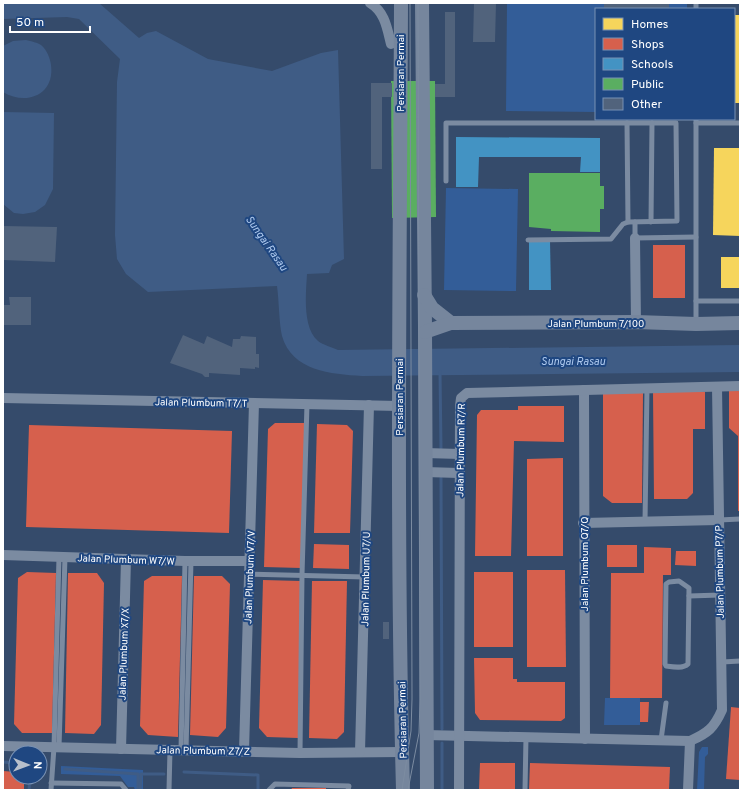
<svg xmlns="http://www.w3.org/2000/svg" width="743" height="793" viewBox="0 0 743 793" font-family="Overpass,sans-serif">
<rect width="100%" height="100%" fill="#354b6b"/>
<!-- green -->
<g fill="#335d98">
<path d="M507 3H687V9H596V112L506 111Z"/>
<path d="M446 188 518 189 516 291 444 290Z"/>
<path d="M605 698H640V725H604Z"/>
<path d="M702 747H708V754L705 757 704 790H697L699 752Z"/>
<path d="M61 766 143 770V790H135L134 787H128L120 776 61 774Z"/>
</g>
<!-- water -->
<g fill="#3f5c85">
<path d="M3 3H99L139 38 147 33 156 31 208 59 272 71 321 53 338 50 344 259 332 265 329 273 307 274C306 293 302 327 318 341 323 345 332 347 338 350L740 345V372L362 376C331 374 292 371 282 336 279 323 279 300 277 286L148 292 126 274 117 259 115 235 117 82 120 59 79 19 67 17 3 19Z"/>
<path d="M26 40C31 41 38 43 41 45 47 50 50 58 51 65 55 95 26 106 3 92V46L13 41Z"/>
<path d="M3 112 54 113 53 189 45 205 35 212 23 214 14 213 3 204Z"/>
</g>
<!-- homes -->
<g fill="#f6d55c">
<rect x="734" y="15" width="6" height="88"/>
<path d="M714 148H740V236L713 235Z"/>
<rect x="721" y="257" width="19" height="31"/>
</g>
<!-- shops -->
<g fill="#d6604d">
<rect x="653" y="245" width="32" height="53"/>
<path d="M729 391H740V511H738V436L729 428Z"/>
<path d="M603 392 643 393 642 503H612L603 496Z"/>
<path d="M653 392H705V429H693V493L687 499H654Z"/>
<path d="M518 406H564V442L514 441 511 556H475L477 415 481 410H518Z"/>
<path d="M275 423H305L301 568 264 567 268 429Z"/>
<path d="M317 424 347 425 353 431 350 533H314Z"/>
<path d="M29 425 232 431 229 533 26 527Z"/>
<path d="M563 458V556H527V459Z"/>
<path d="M314 544 349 545V569L313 568Z"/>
<rect x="607" y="545" width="30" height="22"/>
<path d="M644 547 671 548V575H663L662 698H610L611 573H644Z"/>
<path d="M676 551H696V566L675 565Z"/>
<path d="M527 570H565L566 667H527Z"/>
<path d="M27 572 56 573 52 733H22L14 724 18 578Z"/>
<rect x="474" y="572" width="39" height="75"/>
<path d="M68 573H97L104 583 101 725 94 734 65 733Z"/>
<path d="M152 576H182L178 737 148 735 140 726 144 581Z"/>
<path d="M194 576H222L230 584 226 728 218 737 190 735Z"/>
<path d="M263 580 301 581 298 738 267 737 259 728Z"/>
<path d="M312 581H347L344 732 337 739 309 738Z"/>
<path d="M474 658H513V679H517V682H565V718L561 721 480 720 475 713Z"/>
<path d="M640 702H649L648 722H640Z"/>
<path d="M731 707 740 708V780L726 779Z"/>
<path d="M480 763H515V790H479Z"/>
<path d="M530 763 670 767 669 790H529Z"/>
<path d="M3 771 16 772V777H24V790H3Z"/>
<path d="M292 788H326V790H291Z"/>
</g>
<!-- schools -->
<g fill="#4393c3">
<path d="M456 137 600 138V172H580L581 157H479L478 187H456Z"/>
<path d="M529 241H550L551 290H529Z"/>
</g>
<!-- public -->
<g fill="#5aae61">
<path d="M391 81H435L436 217 392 218Z"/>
<path d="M529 173H600V186H604V209H600V232L551 231V229L529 227Z"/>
</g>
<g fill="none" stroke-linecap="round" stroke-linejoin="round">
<!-- stream -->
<g stroke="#3f5c85" stroke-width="3">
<path d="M440 372 441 448"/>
<path d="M441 478 442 729"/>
<path d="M442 743V790"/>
<path d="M3 762 16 763"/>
<path d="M65 769 138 774V790"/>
<path d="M184 772 258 775V790"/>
<path d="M29 790 30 777"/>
<path d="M140 790 141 774H164"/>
</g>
</g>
<!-- building -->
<g fill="#51637c">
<path d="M474 3H496L495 42H473Z"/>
<rect x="604" y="3" width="65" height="6"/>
<path d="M445 12H455V97H435V84H445Z"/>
<path d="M371 83H392V97H382V169H371Z"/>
<path d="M3 226 57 227 55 262 3 260Z"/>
<path d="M9 297H31V325H3V305H10Z"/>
<path d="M183 335 204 344 207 336 232 347 233 339H240L241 336 256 337V354H259V368L255 367V369L240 368V375L209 373V377H205L202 374 170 363Z"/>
<rect x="383" y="622" width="6" height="17"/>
</g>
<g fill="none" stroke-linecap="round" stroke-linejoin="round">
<!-- lane -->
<g stroke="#7b8ba1" stroke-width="5">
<path d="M696 9V3"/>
<path d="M696 119V322"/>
<path d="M627 123 628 222"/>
<path d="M696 123H740"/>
<path d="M446 181V123H676L677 221 628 222 623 224 611 239 528 240"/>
<path d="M635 222V238L696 237"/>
<path d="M651 222 652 123"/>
<path d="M696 301H740"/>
<path d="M719 520 740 519"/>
<path d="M645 522 647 388"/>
<path d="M249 574 365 577"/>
<path d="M679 581 689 588 688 664C683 669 673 667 666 666L665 664 666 584 669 582Z"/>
<path d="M689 596 720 595"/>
<path d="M722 662 740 661"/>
<path d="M661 740 666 703"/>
<path d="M59 747 65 557"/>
<path d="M181 750 185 561"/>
<path d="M186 750 191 561"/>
<path d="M300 753 302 575 307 404"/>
<path d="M51 783 121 784 126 790"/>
<path d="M51 790 54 747 59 557"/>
<path d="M169 790 170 750"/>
<path d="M269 790 275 784 349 786 348 790"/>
<path d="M525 790 526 737"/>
</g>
<!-- street -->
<g stroke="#7b8ba1" stroke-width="10">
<path d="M370 3C385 12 387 28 391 44"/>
<path d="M635 238 636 322"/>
<path d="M584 390 585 739"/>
<path d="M3 398 399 406"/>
<path d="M425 453 460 454"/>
<path d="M425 472 459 473"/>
<path d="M583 523 718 520"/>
<path d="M3 555 185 561H250"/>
<path d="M426 735 690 741C708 733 714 728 722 710L717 387"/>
<path d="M3 746 300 753 402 752"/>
<path d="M121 749 126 559"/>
<path d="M244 751 254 403"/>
<path d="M360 752 369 405"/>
<path d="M459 790 460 406 461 398 467 393 740 386"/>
<path d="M688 790 690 741"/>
</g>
<!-- secondary -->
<g stroke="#76869d" stroke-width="14">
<path d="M401 3C400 265 396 528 403 790"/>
<path d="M422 3 425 327 427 790"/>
<path d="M424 295 432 308 451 323"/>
<path d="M425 332 451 323 636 322 696 324 740 323"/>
</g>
<!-- tram -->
<g stroke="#7c8ca1" stroke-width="1">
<path d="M402 790 411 731 412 699 410 3"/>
<path d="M408 790 419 733 420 700 418 3"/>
</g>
</g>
<g text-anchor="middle" stroke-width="4" stroke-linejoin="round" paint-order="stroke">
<!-- street labels -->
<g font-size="10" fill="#fff" stroke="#1f4781">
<text transform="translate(400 73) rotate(-90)" y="4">Persiaran Permai</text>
<text x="596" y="327">Jalan Plumbum 7/100</text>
<text transform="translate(399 397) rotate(-90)" y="4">Persiaran Permai</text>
<text transform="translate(201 402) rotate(1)" y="4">Jalan Plumbum T7/T</text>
<text transform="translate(460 450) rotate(-89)" y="4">Jalan Plumbum R7/R</text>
<text transform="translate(126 559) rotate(2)" y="4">Jalan Plumbum W7/W</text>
<text transform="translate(584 564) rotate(-90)" y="4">Jalan Plumbum Q7/Q</text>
<text transform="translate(719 572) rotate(-91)" y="4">Jalan Plumbum P7/P</text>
<text transform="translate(249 577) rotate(-88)" y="4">Jalan Plumbum V7/V</text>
<text transform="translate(365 579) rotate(-89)" y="4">Jalan Plumbum U7/U</text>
<text transform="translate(123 654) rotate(-88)" y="4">Jalan Plumbum X7/X</text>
<text transform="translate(402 720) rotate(-91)" y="4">Persiaran Permai</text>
<text transform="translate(203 750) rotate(1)" y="4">Jalan Plumbum Z7/Z</text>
</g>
<!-- water labels -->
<g font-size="11" font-style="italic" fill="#b0cbf0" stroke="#1f4781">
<text transform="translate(267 243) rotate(55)" y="4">Sungai Rasau</text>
<text x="573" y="365">Sungai Rasau</text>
</g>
</g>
<!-- border -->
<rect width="743" height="793" fill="none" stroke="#ffffff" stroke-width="8"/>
<!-- legend -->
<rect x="595" y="8" width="140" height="112" fill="#1f4781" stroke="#7991b3"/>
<rect x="603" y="18" width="20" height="12" fill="#f6d55c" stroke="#7991b3"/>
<text x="631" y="28" font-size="12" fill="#ffffff">Homes</text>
<rect x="603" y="38" width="20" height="12" fill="#d6604d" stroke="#7991b3"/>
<text x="631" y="48" font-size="12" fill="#ffffff">Shops</text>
<rect x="603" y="58" width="20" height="12" fill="#4393c3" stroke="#7991b3"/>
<text x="631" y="68" font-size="12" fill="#ffffff">Schools</text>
<rect x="603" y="78" width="20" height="12" fill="#5aae61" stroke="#7991b3"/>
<text x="631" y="88" font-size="12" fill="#ffffff">Public</text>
<rect x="603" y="98" width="20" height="12" fill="#51637c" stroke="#7991b3"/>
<text x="631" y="108" font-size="12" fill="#ffffff">Other</text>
<!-- north arrow -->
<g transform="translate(28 765) rotate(91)"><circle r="19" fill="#1f4781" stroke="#7991b3"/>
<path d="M0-3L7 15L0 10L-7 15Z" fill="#b8c0cb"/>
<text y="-6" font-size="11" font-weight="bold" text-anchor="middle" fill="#ffffff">N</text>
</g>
<!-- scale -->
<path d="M10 26v6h80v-6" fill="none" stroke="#ffffff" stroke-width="2"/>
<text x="16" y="26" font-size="12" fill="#ffffff" stroke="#1f4781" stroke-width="3" paint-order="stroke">50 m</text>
</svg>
